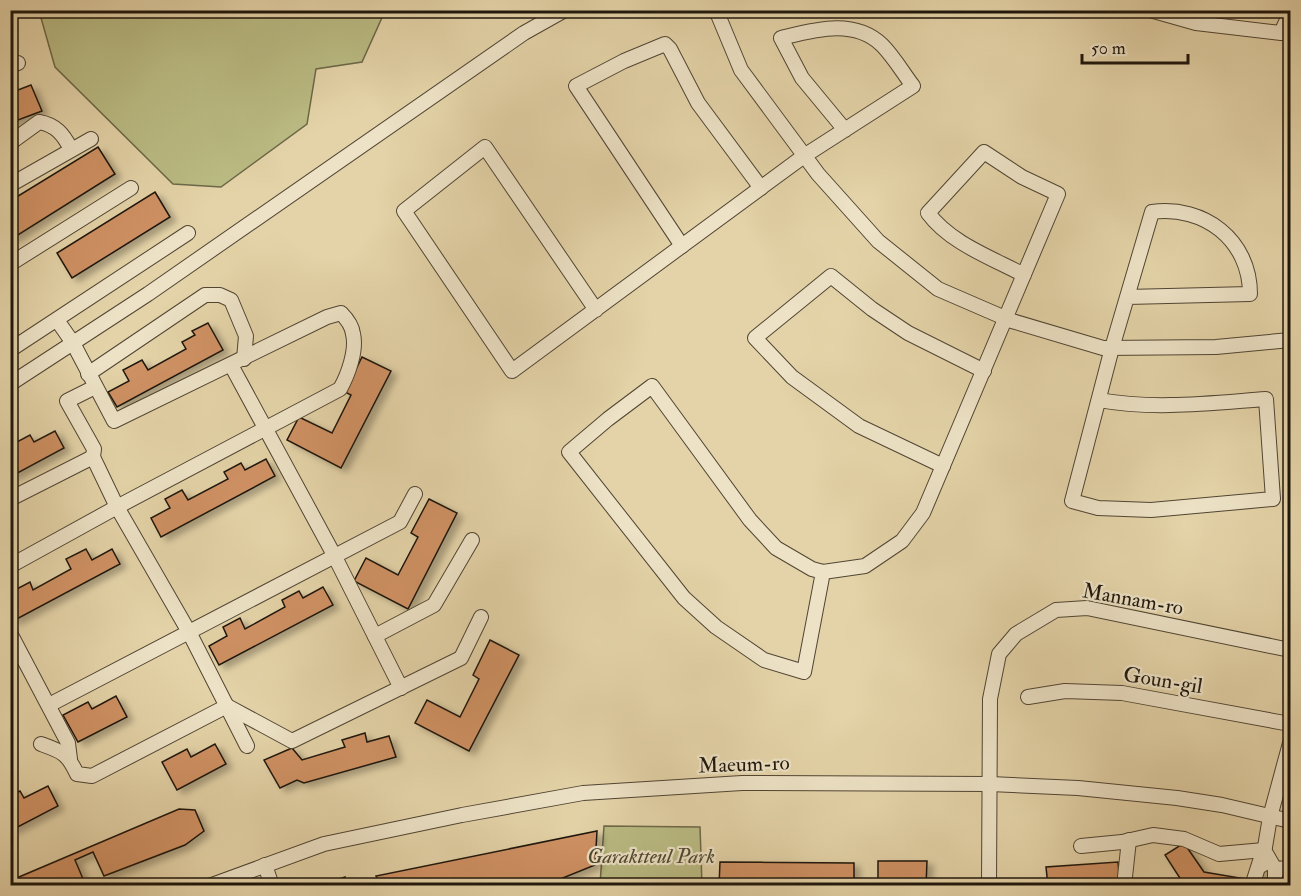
<svg xmlns="http://www.w3.org/2000/svg" width="1301" height="896" viewBox="0 0 1301 896" font-family="'IM FELL Double Pica',serif">
<defs>
<filter id="shadow"><feDropShadow dx="6" dy="4" stdDeviation="3" flood-color="#0004"/></filter>
</defs>
<rect width="100%" height="100%" fill="#e4d3a8"/>
<filter id="stains"><feTurbulence type="fractalNoise" baseFrequency=".00333" numOctaves="4"/><feColorMatrix values="0 0 0 0 .2 0 0 0 0 .09 0 0 0 0 .02 0 0 0 .5 -.17"/></filter>
<radialGradient id="worn" r=".72"><stop offset=".6" stop-color="#630" stop-opacity="0"/><stop offset="1" stop-color="#630" stop-opacity=".3"/></radialGradient>
<!-- green -->
<g fill="#babb83" stroke="#6c6848" stroke-width="1.5">
<path d="M39 11V10L387 11H385L362 62 316 69 307 124 221 187 173 184 55 67Z"/>
<path d="M604 826 700 827 702 885H600Z"/>
</g>
<!-- building -->
<g fill="#cf9164" stroke="#1e160c" stroke-width="1.5" filter="url(#shadow)">
<path d="M31 85 42 111 10 123V93Z"/>
<path d="M98 147 115 174 10 240V201Z"/>
<path d="M155 192 170 217 72 278 57 253Z"/>
<path d="M208 323 223 350 117 407 108 392 129 381 123 370 142 360 148 370 186 349 182 342 195 335 192 331Z"/>
<path d="M362 357 391 371 341 468 287 440 299 417 332 433 351 395 345 392Z"/>
<path d="M55 431 64 448 10 477V454L17 451 13 444 30 435 34 442Z"/>
<path d="M266 459 275 476 161 537 151 518 170 508 165 499 182 490 188 500 228 479 224 472 241 463 245 470Z"/>
<path d="M429 499 457 513 408 609 354 581 366 558 398 575 418 537 411 533Z"/>
<path d="M86 549 92 560 112 549 120 564 13 621 10 616V587L15 585 17 589 30 582 33 590 71 569 66 559Z"/>
<path d="M323 587 333 605 219 665 209 646 227 636 223 627 240 618 245 629 285 607 282 600 299 591 303 598Z"/>
<path d="M490 640 519 655 469 751 415 723 427 700 460 717 479 679 473 675Z"/>
<path d="M116 696 127 717 78 742 63 715 88 702 92 709Z"/>
<path d="M365 733 367 742 389 736 396 757 304 783 297 780 280 788 264 760 292 748 302 760 345 747 342 740Z"/>
<path d="M215 744 226 764 177 790 162 762 187 749 191 757Z"/>
<path d="M48 786 58 806 10 831V796L20 791 24 798Z"/>
<path d="M179 809 195 810 204 831 185 845 104 876 93 852 75 860 86 886H15L12 880Z"/>
<path d="M597 831 595 865 543 886H380L376 876Z"/>
<path d="M1184 843 1204 872 1246 879 1245 886H1185L1165 855Z"/>
<path d="M878 861H927L926 886H878Z"/>
<path d="M720 862 854 863V886H719Z"/>
<path d="M1118 862 1120 886H1048L1046 867Z"/>
<path d="M345 877 347 886H319Z"/>
</g>
<g fill="none" stroke-linecap="round" stroke-linejoin="round">
<!-- minor-tunnel -->
<path stroke="#bcad89" stroke-width="14" stroke-dasharray="14 7" stroke-linecap="butt" d="M1262 865V886"/>
<!-- minor casing -->
<g stroke="#504533" stroke-width="16">
<g id="minor">
<path d="M716 10 741 70 818 174 878 241 938 289 1012 321 1103 348 1216 347 1290 340"/>
<path d="M1150 10 1196 23 1281 33 1290 13"/>
<path d="M10 66 18 63"/>
<path d="M10 143 39 122C56 125 63 134 71 149"/>
<path d="M10 185 91 139"/>
<path d="M682 246 576 86 624 61 665 44 670 49 698 103 761 188"/>
<path d="M10 264 131 188"/>
<path d="M596 310 485 147 404 211 512 371 804 156 913 86C903 73 894 57 882 45 854 18 814 30 781 38L802 78 845 130"/>
<path d="M10 350 188 233"/>
<path d="M231 365 334 555 401 688"/>
<path d="M88 374 205 295H220L231 300 246 336 244 359"/>
<path d="M10 384 148 294 524 33 565 10"/>
<path d="M95 387 67 401 94 449 93 457 117 507 189 632 247 746"/>
<path d="M1099 400C1154 410 1211 403 1266 399L1273 499 1151 510 1098 508 1072 501 1112 348 1152 212C1204 205 1250 240 1250 294L1127 297"/>
<path d="M943 466 859 426 792 377 755 338 831 276 872 309 908 333 984 371"/>
<path d="M10 499 93 457"/>
<path d="M10 566 117 507 340 389C348 375 357 350 353 334 352 325 347 319 341 313L327 317 114 421 73 343 57 320"/>
<path d="M823 572 812 569 776 548 750 520 652 386 608 419 569 452 684 598 716 627 764 660 804 672 823 572 865 566 902 541 923 513 1058 194 1022 177 984 152 928 213C950 243 992 258 1024 275"/>
<path d="M10 633 68 743 70 759"/>
<path d="M375 636 434 605 472 540"/>
<path d="M1028 697 1065 691 1122 693 1290 724"/>
<path d="M49 705 400 522 415 494"/>
<path d="M227 706 292 741 461 658 481 617"/>
<path d="M41 744C63 752 67 753 77 774L92 776 227 706"/>
<path d="M1081 846 1122 842 1153 835 1184 839 1219 854 1264 850"/>
<path d="M1264 850 1275 869V886"/>
<path d="M265 865 272 886"/>
<path d="M1262 865 1270 817 1290 743"/>
<path d="M1275 869 1290 868"/>
<path d="M209 886 324 844 462 815 583 793 742 783 990 784 1078 788 1177 798 1222 805 1290 821"/>
<path d="M989 886 990 699 999 654 1016 634 1056 610 1087 608 1290 650"/>
<path d="M1124 886 1129 840"/>
<path d="M1252 886 1261 858"/>
</g>
</g>
<!-- minor -->
<use href="#minor" stroke="#ede2c6" stroke-width="14"/>
</g>
<g text-anchor="middle" stroke-width="4.5" stroke-linejoin="round" paint-order="stroke">
<!-- street labels -->
<g font-size="21" fill="#1e160c" stroke="#ede2c6">
<text transform="translate(1133 599) rotate(10)" y="7">Mannam-ro</text>
<text transform="translate(1163 680) rotate(9)" y="7">Goun-gil</text>
<text transform="translate(744 764) rotate(-2)" y="7">Maeum-ro</text>
</g>
<!-- park labels -->
<g font-size="21" font-style="italic" fill="#4d4830" stroke="#ede2c6">
<text x="651" y="863">Garaktteul Park</text>
</g>
</g>
<!-- margin -->
<rect width="1301" height="896" fill="none" stroke="#e4d3a8" stroke-width="36"/>
<rect x="12" y="12" width="1277" height="872" fill="none" stroke="#1e160c" stroke-width="3"/>
<rect x="18" y="18" width="1265" height="860" fill="none" stroke="#1e160c" stroke-width="1.5"/>
<!-- scale -->
<path d="M1082 54v9h106v-9" fill="none" stroke="#1e160c" stroke-width="3"/>
<text x="1091" y="54" font-size="18" fill="#1e160c" stroke="#ede2c6" stroke-width="4.5" paint-order="stroke">50 m</text>
<rect width="100%" height="100%" filter="url(#stains)"/>
<rect width="100%" height="100%" fill="url(#worn)"/>
</svg>
